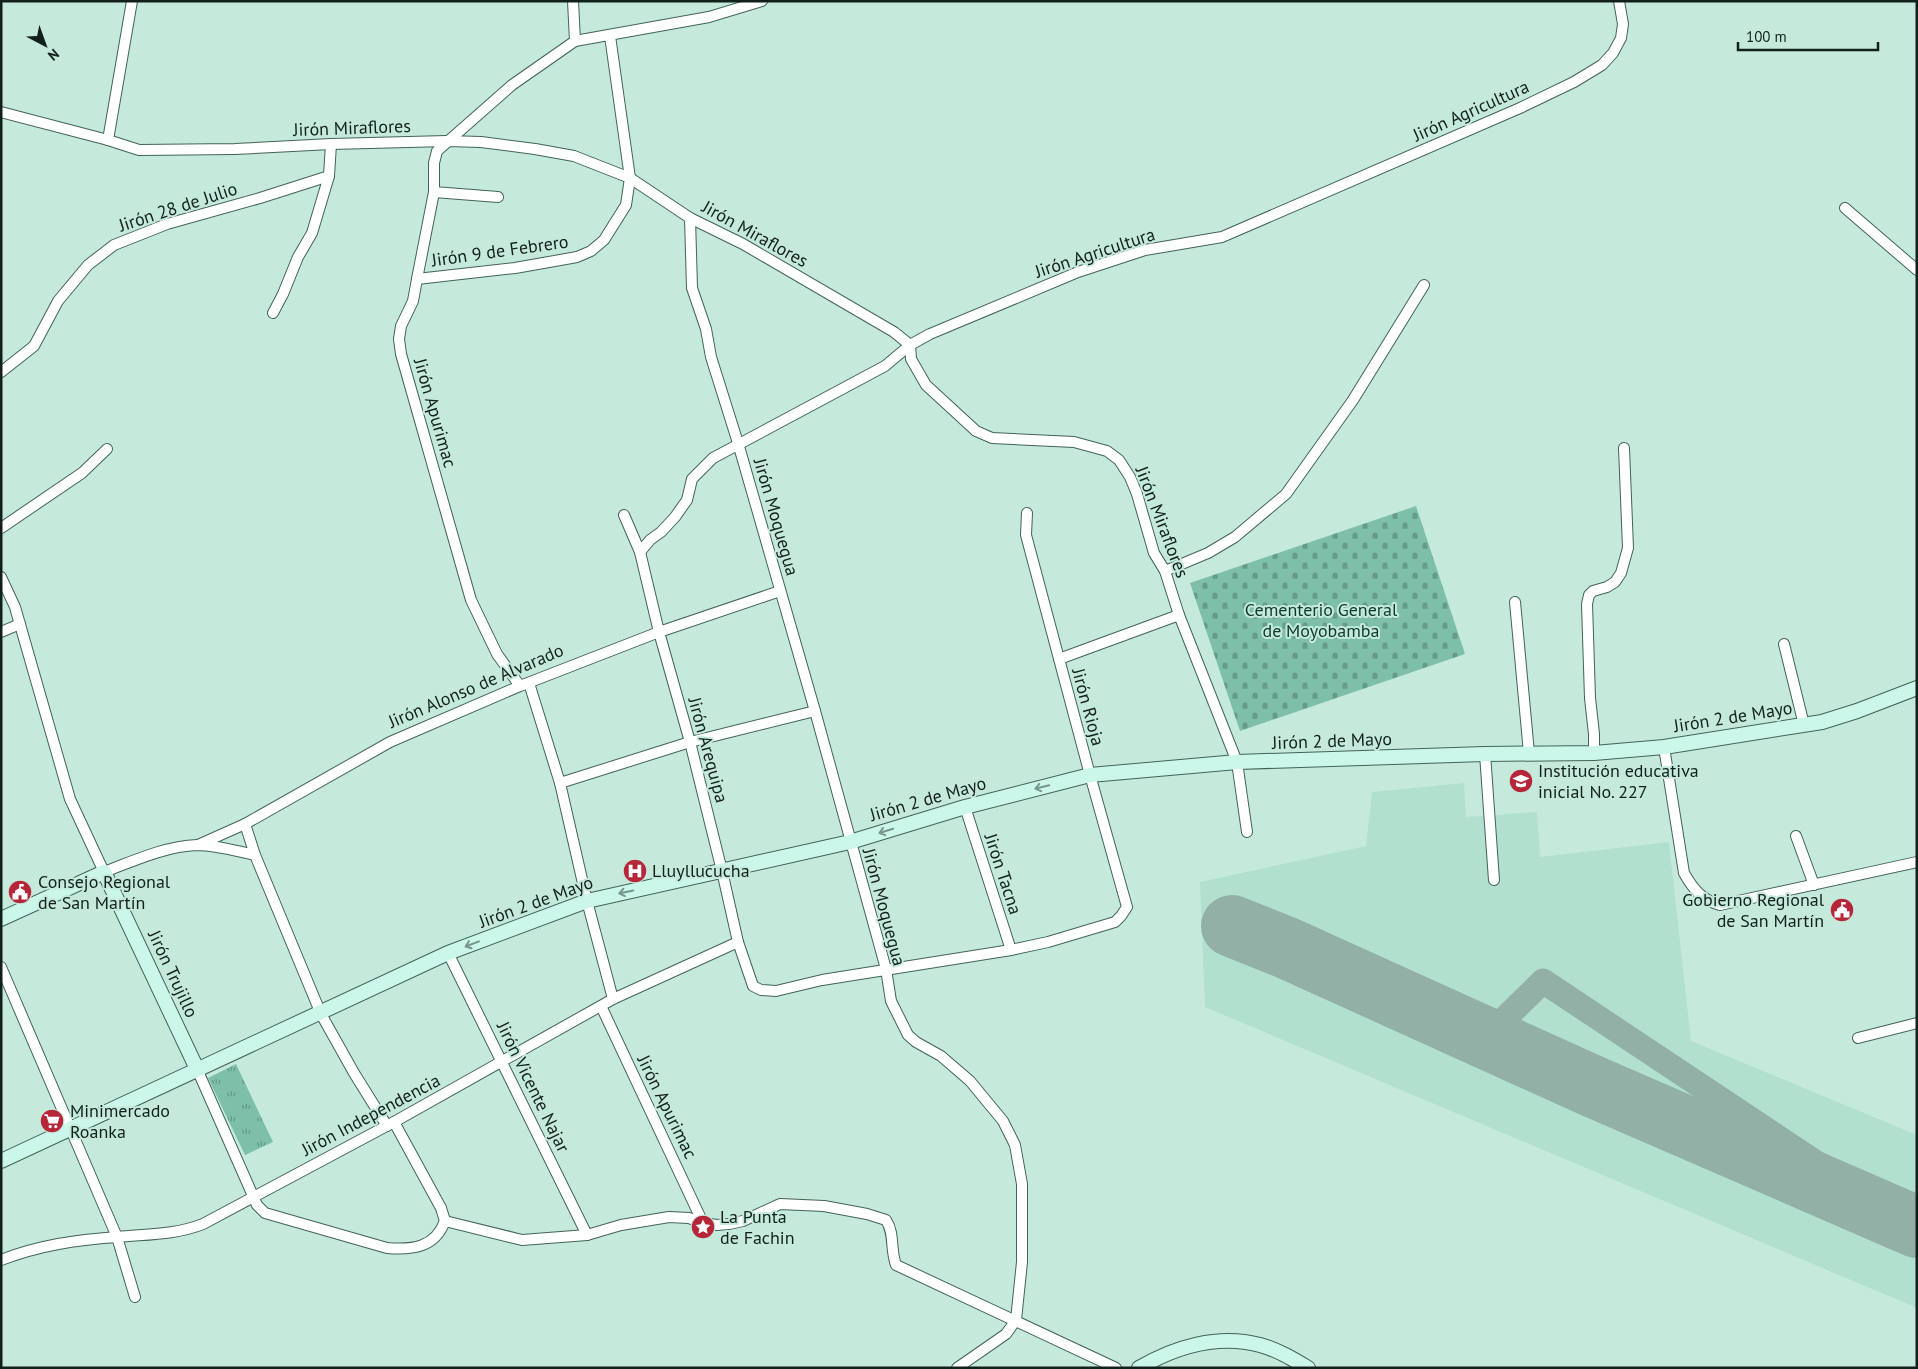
<svg xmlns="http://www.w3.org/2000/svg" width="1918" height="1369" viewBox="0 0 1918 1369" font-family="'PT Sans',sans-serif">
<defs>
<pattern id="grass-tufts" width="24" height="20" patternUnits="userSpaceOnUse" patternTransform="scale(1.25)"><rect width="24" height="20" fill="#7dbfa8"/><path d="M3 7l-1-3M5 7V3M7 7l1-3M15 17l-1-3M17 17v-4M19 17l1-3" fill="none" stroke="#659b88"/></pattern>
<pattern id="cemetery-stones" width="16" height="16" patternUnits="userSpaceOnUse" patternTransform="scale(1.25)"><rect width="16" height="16" fill="#7dbfa8"/><path d="M2 7V4a2 2 0 0 1 4 0v3zM10 15v-3a2 2 0 0 1 4 0v3z" fill="#659b88"/></pattern>
</defs>
<rect width="100%" height="100%" fill="#c5eadc"/>
<!-- built -->
<path fill="#b2e0cf" d="M1464 783 1466 817 1537 812 1540 857 1669 842 1691 1041 1917 1135V1308L1205 1007 1200 882 1366 846 1372 792Z"/>
<!-- grass -->
<path fill="url(#grass-tufts)" d="M236 1064 273 1142 245 1155 208 1078Z"/>
<!-- cemetery -->
<path fill="url(#cemetery-stones)" d="M1416 506 1465 654 1240 731 1190 583Z"/>
<g fill="none" stroke-linecap="round" stroke-linejoin="round">
<!-- taxiway -->
<path stroke="#92b0a5" stroke-width="25" d="M1485 1038 1543 981 1905 1222"/>
<!-- runway -->
<path stroke="#92b0a5" stroke-width="62" d="M1232 926 1287 948 1592 1086 1917 1227"/>
<!-- minor casing -->
<g stroke="#426358" stroke-width="12">
<g id="minor">
<path d="M575 41 709 17 762 1"/>
<path d="M1 112 108 140 139 150 235 149 331 144 447 141 481 142 535 149 574 156 630 178 690 218 743 244 894 332 910 345 911 359 926 385 976 431 992 438 1074 442 1107 451 1119 460 1130 477 1137 494 1154 553 1165 571 1179 615 1237 762 1247 832"/>
<path d="M108 140 132 1"/>
<path d="M434 192 498 197"/>
<path d="M1845 208 1917 270"/>
<path d="M690 218 692 288 706 329 711 357 738 443 815 711 886 969 891 1001 908 1035 916 1042 941 1056 970 1081 1003 1121 1015 1145 1022 1184V1262L1016 1320 1006 1334 957 1368"/>
<path d="M417 279 515 268 577 257 591 251 604 240 626 205 630 178 610 36"/>
<path d="M273 313 283 294 298 257 312 233 329 176"/>
<path d="M1 372 34 346 58 301 88 265 114 245 167 224 260 198 329 176 331 144"/>
<path d="M624 515 640 552 659 632 690 742 722 871 738 942 753 986 761 990 776 991 822 980 1011 950 1048 942 1115 922 1121 916 1127 907 1090 775 1026 535 1027 513"/>
<path d="M1 528 82 473 107 449"/>
<path d="M640 552 650 540 661 532 675 517 687 500 692 479 713 458 885 366 910 345 930 334 1078 272 1145 250 1222 237 1520 108 1574 82 1602 65 1613 53 1621 38 1623 24 1619 1"/>
<path d="M1165 571 1208 553 1235 537 1286 494 1353 400 1424 285"/>
<path d="M1 577 15 607 70 799 104 872C133 861 166 846 197 845 216 845 236 851 255 855"/>
<path d="M1515 602 1529 753"/>
<path d="M1 632 20 624"/>
<path d="M1784 644 1804 725"/>
<path d="M1059 659 1179 615"/>
<path d="M529 683 560 783 587 901 613 999"/>
<path d="M520 686 497 654 471 600 401 354 399 339 401 326 413 301 417 279 434 192V163L437 151 512 85 575 41 573 1"/>
<path d="M1664 747 1684 873C1693 889 1702 900 1720 905L1917 862"/>
<path d="M1594 753V734L1590 698 1587 604 1589 595 1593 591 1607 587 1615 582 1621 573 1628 548 1624 448"/>
<path d="M1485 754 1494 880"/>
<path d="M560 783 690 742 815 711"/>
<path d="M965 807 1011 950"/>
<path d="M245 824 255 855 321 1014 354 1073 387 1126"/>
<path d="M1796 836 1814 885"/>
<path d="M198 845 245 824 390 742 520 686 659 632 780 591"/>
<path d="M448 953 587 1235"/>
<path d="M1 967 117 1237 135 1297"/>
<path d="M601 1006 703 1223"/>
<path d="M1858 1038 1917 1023"/>
<path d="M197 1069 257 1205 265 1213 387 1248C412 1250 435 1248 445 1221L522 1240 587 1235 621 1225 669 1217 689 1218 703 1223 717 1225 729 1224 743 1221 780 1204 824 1206 867 1214 886 1220C895 1234 890 1249 896 1265L1116 1368"/>
<path d="M394 1122 441 1208 445 1221"/>
<path d="M1 1260C40 1245 76 1240 117 1237 147 1234 175 1235 203 1224L394 1122 613 999 738 942"/>
</g>
</g>
<!-- secondary casing -->
<g stroke="#426358" stroke-width="16">
<g id="secondary">
<path d="M1 919 104 872 197 1069"/>
<path d="M1 1161 448 953 587 901 850 842 965 807 1090 775 1237 762 1485 754 1594 753 1664 747 1822 722 1857 711 1917 688"/>
<path d="M1139 1368C1175 1347 1218 1334 1260 1345 1278 1350 1293 1359 1308 1368"/>
</g>
</g>
<!-- minor -->
<use href="#minor" stroke="#fff" stroke-width="10"/>
<!-- secondary -->
<use href="#secondary" stroke="#caf7ea" stroke-width="14"/>
</g>
<!-- one-way arrows -->
<defs><path id="oneway-shaft" d="M-6 0H5M1.5-3L5.5 0L1.5 3" fill="none" stroke-width="1.6" stroke-linecap="round" stroke-linejoin="round" transform="scale(1.25)"/></defs>
<g stroke="#77968d">
<use href="#oneway-shaft" transform="translate(1042 787) rotate(166)"/>
<use href="#oneway-shaft" transform="translate(886 831) rotate(163)"/>
<use href="#oneway-shaft" transform="translate(626 892) rotate(168)"/>
<use href="#oneway-shaft" transform="translate(472 944) rotate(159)"/>
</g>
<!-- icons -->
<defs>
<g id="school-disc" transform="scale(1.25)"><circle r="9.5" fill="#b72638" stroke="#c5eadc"/><path d="M0-5L7-2L0 1L-7-2ZM-4 1L0 2.5L4 1V4Q0 6-4 4Z" fill="#fff"/></g>
<g id="hospital-disc" transform="scale(1.25)"><circle r="9.5" fill="#b72638" stroke="#c5eadc"/><path d="M-5-5h3v3.5h4V-5h3V5h-3V1.5h-4V5h-3Z" fill="#fff"/></g>
<g id="civic-disc" transform="scale(1.25)"><circle r="9.5" fill="#b72638" stroke="#c5eadc"/><path d="M-.6-6.5H3V-4.5H.6V-3L4-1V1h2V6H-6V1h2V-1L-.6-3ZM-1.2 2.5V6h2.4V2.5Z" fill="#fff"/></g>
<g id="supermarket-disc" transform="scale(1.25)"><circle r="9.5" fill="#b72638" stroke="#c5eadc"/><path d="M-6-5.5h2.5l.6 2H6L4.5 2H-2.5L-4.4-4H-6ZM-1.5 3.2a1.3 1.3 0 1 0 .1 0ZM3 3.2a1.3 1.3 0 1 0 .1 0Z" fill="#fff"/></g>
<g id="sight-disc" transform="scale(1.25)"><circle r="9.5" fill="#b72638" stroke="#c5eadc"/><path d="M0-6L1.8-2.2L6-1.7L2.9 1.2L3.7 5.4L0 3.3L-3.7 5.4L-2.9 1.2L-6-1.7L-1.8-2.2Z" fill="#fff"/></g>
</defs>
<g fill-rule="evenodd">
<use href="#school-disc" x="1521" y="781"/>
<use href="#hospital-disc" x="635" y="871"/>
<use href="#civic-disc" x="20" y="892"/>
<use href="#civic-disc" x="1842" y="910"/>
<use href="#supermarket-disc" x="52" y="1121"/>
<use href="#sight-disc" x="703" y="1227"/>
</g>
<g text-anchor="middle" stroke-width="4" stroke-linejoin="round" paint-order="stroke">
<!-- street labels -->
<g font-size="18" fill="#12201b" stroke="#c5eadc">
<text transform="translate(1471 111) rotate(-24)" y="6">Jirón Agricultura</text>
<text transform="translate(352 128) rotate(-2)" y="6">Jirón Miraflores</text>
<text transform="translate(178 207) rotate(-18)" y="6">Jirón 28 de Julio</text>
<text transform="translate(755 234) rotate(29)" y="6">Jirón Miraflores</text>
<text transform="translate(500 251) rotate(-8)" y="6">Jirón 9 de Febrero</text>
<text transform="translate(1095 253) rotate(-18)" y="6">Jirón Agricultura</text>
<text transform="translate(435 413) rotate(74)" y="6">Jirón Apurimac</text>
<text transform="translate(776 517) rotate(74)" y="6">Jirón Moquegua</text>
<text transform="translate(1162 522) rotate(69)" y="6">Jirón Miraflores</text>
<text transform="translate(476 686) rotate(-23)" y="6">Jirón Alonso de Alvarado</text>
<text transform="translate(1088 707) rotate(75)" y="6">Jirón Rioja</text>
<text transform="translate(1733 717) rotate(-9)" y="6">Jirón 2 de Mayo</text>
<text transform="translate(1332 741) rotate(-2)" y="6">Jirón 2 de Mayo</text>
<text transform="translate(708 750) rotate(75)" y="6">Jirón Arequipa</text>
<text transform="translate(928 799) rotate(-16)" y="6">Jirón 2 de Mayo</text>
<text transform="translate(1003 874) rotate(72)" y="6">Jirón Tacna</text>
<text transform="translate(536 902) rotate(-20)" y="6">Jirón 2 de Mayo</text>
<text transform="translate(884 907) rotate(75)" y="6">Jirón Moquegua</text>
<text transform="translate(173 974) rotate(65)" y="6">Jirón Trujillo</text>
<text transform="translate(533 1087) rotate(64)" y="6">Jirón Vicente Najar</text>
<text transform="translate(667 1107) rotate(64)" y="6">Jirón Apurimac</text>
<text transform="translate(371 1115) rotate(-28)" y="6">Jirón Independencia</text>
</g>
<!-- park labels -->
<g font-size="18" fill="#0d392d" stroke="#c5eadc">
<text x="1321" y="616">Cementerio General<tspan x="1321" dy="21">de Moyobamba</tspan></text>
</g>
<!-- poi labels -->
<g font-size="18" fill="#12201b" stroke="#c5eadc" text-anchor="start">
<text x="1538" y="777">Institución educativa<tspan x="1538" dy="21">inicial No. 227</tspan></text>
<text x="652" y="877">Lluyllucucha</text>
<text x="38" y="888">Consejo Regional<tspan x="38" dy="21">de San Martín</tspan></text>
<text x="1824" y="906" text-anchor="end">Gobierno Regional<tspan x="1824" dy="21">de San Martín</tspan></text>
<text x="70" y="1117">Minimercado<tspan x="70" dy="21">Roanka</tspan></text>
<text x="720" y="1223">La Punta<tspan x="720" dy="21">de Fachin</tspan></text>
</g>
</g>
<!-- border -->
<rect width="1918" height="1369" fill="none" stroke="#12201b" stroke-width="5"/>
<!-- north arrow -->
<g transform="translate(45 45) rotate(139)" stroke="#c5eadc" stroke-width="4" paint-order="stroke">
<path d="M0-4L9 19L0 12L-9 19Z" fill="#12201b"/>
<text y="-8" font-size="14" font-weight="bold" text-anchor="middle" fill="#12201b">N</text>
</g>
<!-- scale -->
<path d="M1738 42v8h140v-8" fill="none" stroke="#12201b" stroke-width="2.5"/>
<text x="1746" y="42" font-size="15" fill="#12201b" stroke="#c5eadc" stroke-width="4" paint-order="stroke">100 m</text>
</svg>
